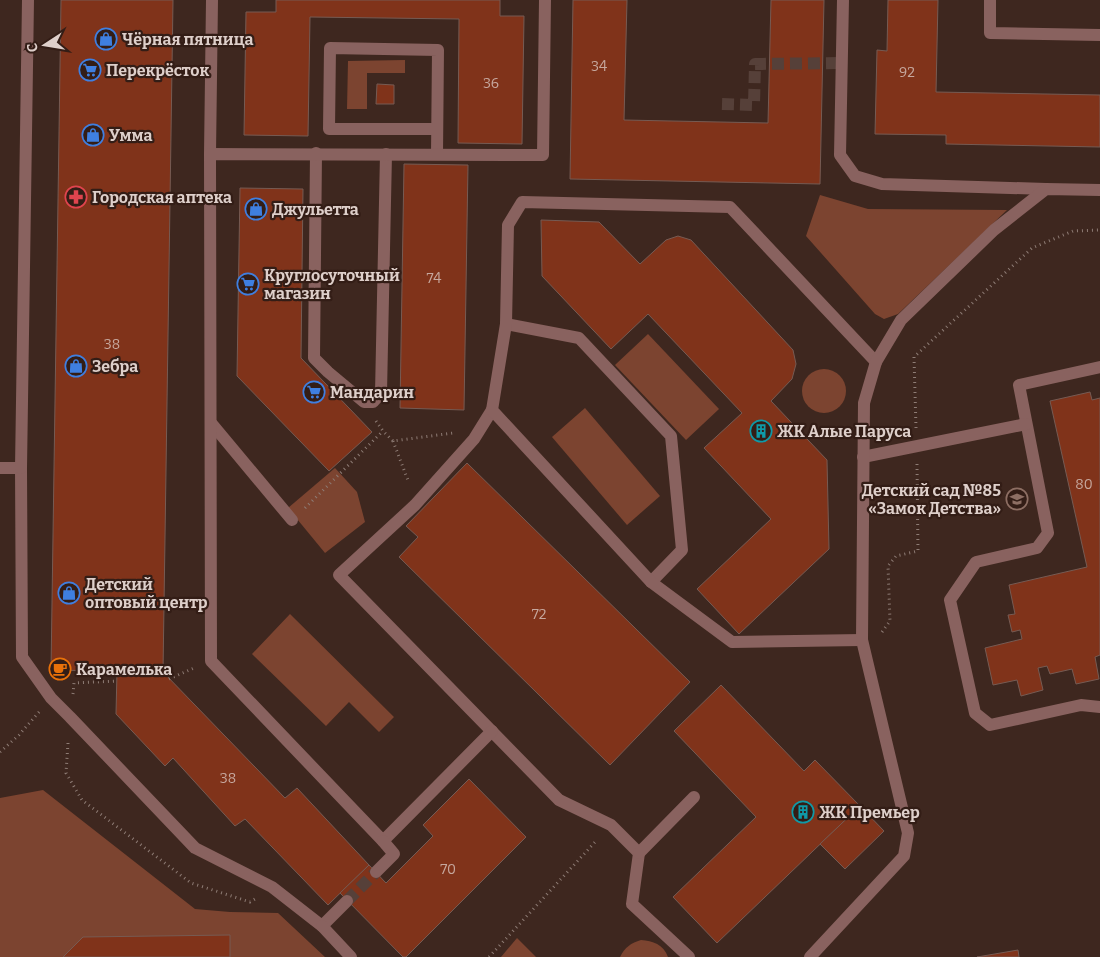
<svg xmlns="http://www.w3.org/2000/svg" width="1100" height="957" viewBox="0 0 1100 957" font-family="Bitter,serif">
<rect width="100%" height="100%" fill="#3e271f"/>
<!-- green -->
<g fill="#7c4430">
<path d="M405 60V73H367V109H347L348 61Z"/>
<path d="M820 195 868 209 1007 210 898 314 884 319 875 314 806 236Z"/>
<path d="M648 334 719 409 686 440 615 365Z"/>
<circle cx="824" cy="391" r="22"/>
<path d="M585 408 660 496 627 525 552 437Z"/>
<path d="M335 468 357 492 365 522 325 553 288 508Z"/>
<path d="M290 614 394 717 379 732 349 702 326 726 252 654Z"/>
<path d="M43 790 195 909 230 912 278 913 325 957H0V798Z"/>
<path d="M517 938 536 957H501Z"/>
<path d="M641 940C653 941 663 944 668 957H620C625 947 631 943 641 940Z"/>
</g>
<!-- building -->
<g fill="#80331a" stroke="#765b53">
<path d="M61 0H173L163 672 51 670Z"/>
<path d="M276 0H500V16H524L522 144 458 143 459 19 310 17 308 136 244 135 246 12H276Z"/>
<path d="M573 0H627L624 120 768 123 771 0H824L820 184 570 179Z"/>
<path d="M888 0H938L936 92 1100 95V147L946 144V135L875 134 877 50 887 51Z"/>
<path d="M377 84 394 85V104H376Z"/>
<path d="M404 164 468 165 464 410 400 408Z"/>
<path d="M240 188 303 189 301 358 372 432 329 471 237 376Z"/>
<path d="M541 220 599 222 640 264 666 240 678 236 691 240 793 350 796 364 792 379 771 401 827 460 829 549 739 634 697 589 771 519 704 448 742 413 648 314 611 349 542 276Z"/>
<path d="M1090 392 1092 400 1100 398V655L1095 657 1099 679 1076 684 1072 669 1050 674 1047 666 1038 668 1043 690 1021 696 1017 680 993 685 985 648 1022 639 1020 630 1012 632 1008 615 1015 614 1009 585 1087 567 1050 401Z"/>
<path d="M467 463 690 682 610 765 399 557 418 537 406 526Z"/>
<path d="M117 671 163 672 285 798 297 788 369 865 328 905 245 819 235 826 173 758 165 766 116 714Z"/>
<path d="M721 685 804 771 815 760 860 806 717 943 673 897 756 817 674 731Z"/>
<path d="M469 779 526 837 406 957H403L340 893 369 865 386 883 433 836 423 825Z"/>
<path d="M860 806 884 831 845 869 820 844Z"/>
<path d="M230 935V957H63L83 937Z"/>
<path d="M1018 950 1019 957H977Z"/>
</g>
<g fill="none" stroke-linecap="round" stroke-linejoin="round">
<!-- minor-tunnel -->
<g stroke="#564039" stroke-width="12" stroke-dasharray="12 6" stroke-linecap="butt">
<path d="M722 104 754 105 755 64 840 63"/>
<path d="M347 901 376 872"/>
</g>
<!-- path -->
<g stroke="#8e7c75" stroke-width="3" stroke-dasharray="1 4" stroke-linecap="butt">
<path d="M376 421 383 431 393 441 453 433"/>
<path d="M916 428 914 357 1032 248 1073 231 1100 230"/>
<path d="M393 441 409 483"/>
<path d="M305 508 383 431"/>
<path d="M882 632 890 621 888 566 896 556 918 551 917 464"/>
<path d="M169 679 194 668"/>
<path d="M73 694 74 683 117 681"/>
<path d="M68 743 66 773 82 800 191 883 250 902 255 899"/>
<path d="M0 752 19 735 40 711"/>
<path d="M489 957 597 840"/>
</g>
<!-- minor -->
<g stroke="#89625f" stroke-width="12">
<path d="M843 0 840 155 855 176 882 184 1046 189"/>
<path d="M990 0V33L1100 35"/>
<path d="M316 153 314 358 328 372 364 402H373L381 393 386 154"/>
<path d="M210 154 212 0"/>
<path d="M437 154 438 50 330 48 329 129H437"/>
<path d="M506 324 579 338 671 436 682 550 651 582"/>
<path d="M1100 367 1019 385 1048 533 1037 548 976 562 950 600 975 713 990 725 1081 705 1100 707"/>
<path d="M492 410 474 439 415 505 339 575 559 800 611 825 639 853 632 904 689 957"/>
<path d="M212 424 292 520"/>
<path d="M863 457 1026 424"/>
<path d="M0 468H21L22 657 51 698 70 717 195 848 272 887 322 926 347 901"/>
<path d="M21 468 28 0"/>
<path d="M862 640 732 642 651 582 492 410 506 324 508 225 522 202 730 207 876 362"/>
<path d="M492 731 383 841 211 661 210 154 543 155 545 0"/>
<path d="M639 853 694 797"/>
<path d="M376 872 394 854 383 841"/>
<path d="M322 926 351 957"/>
<path d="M810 957 904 856 908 833 862 640 864 403 876 362 901 320 994 230 1046 189 1100 190"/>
</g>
</g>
<!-- icons -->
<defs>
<g id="shop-ring" transform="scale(1.125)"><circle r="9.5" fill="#331d16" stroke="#3f7fe0" stroke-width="1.5"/><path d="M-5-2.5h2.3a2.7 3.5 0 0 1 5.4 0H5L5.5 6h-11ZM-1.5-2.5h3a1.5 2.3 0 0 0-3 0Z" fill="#3f7fe0"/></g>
<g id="supermarket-ring" transform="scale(1.125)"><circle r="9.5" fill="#331d16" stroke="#3f7fe0" stroke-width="1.5"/><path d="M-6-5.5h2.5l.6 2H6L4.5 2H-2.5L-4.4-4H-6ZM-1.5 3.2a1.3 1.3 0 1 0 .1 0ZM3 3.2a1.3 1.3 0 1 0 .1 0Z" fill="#3f7fe0"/></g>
<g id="pharmacy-ring" transform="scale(1.125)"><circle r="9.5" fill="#331d16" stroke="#e0444e" stroke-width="1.5"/><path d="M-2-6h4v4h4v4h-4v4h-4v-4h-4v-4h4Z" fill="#e0444e"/></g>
<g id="building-ring" transform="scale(1.125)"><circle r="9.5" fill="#331d16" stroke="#0f9aa8" stroke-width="1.5"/><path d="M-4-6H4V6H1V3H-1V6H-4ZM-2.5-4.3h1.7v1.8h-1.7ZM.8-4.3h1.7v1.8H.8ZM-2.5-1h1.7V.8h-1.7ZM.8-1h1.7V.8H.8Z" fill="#0f9aa8"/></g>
<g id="school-ring" transform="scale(1.125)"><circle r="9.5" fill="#331d16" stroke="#8d6e63" stroke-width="1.5"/><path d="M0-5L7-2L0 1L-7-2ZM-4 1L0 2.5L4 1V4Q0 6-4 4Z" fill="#8d6e63"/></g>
<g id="cafe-ring" transform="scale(1.125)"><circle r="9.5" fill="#331d16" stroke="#e8710a" stroke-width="1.5"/><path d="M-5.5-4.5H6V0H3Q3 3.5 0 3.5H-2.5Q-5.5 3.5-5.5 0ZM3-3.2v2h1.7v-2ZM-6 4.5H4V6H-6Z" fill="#e8710a"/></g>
</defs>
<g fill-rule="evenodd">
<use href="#shop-ring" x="106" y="39"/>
<use href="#supermarket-ring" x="90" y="70"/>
<use href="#shop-ring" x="93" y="135"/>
<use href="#pharmacy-ring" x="76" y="197"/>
<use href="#shop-ring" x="256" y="209"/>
<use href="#supermarket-ring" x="248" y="284"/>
<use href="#shop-ring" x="76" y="366"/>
<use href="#supermarket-ring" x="314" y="392"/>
<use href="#building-ring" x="761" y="431"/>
<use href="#school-ring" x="1017" y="499"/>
<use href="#shop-ring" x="69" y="593"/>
<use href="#cafe-ring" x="60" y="669"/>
<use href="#building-ring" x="803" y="812"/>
</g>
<g text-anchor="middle" stroke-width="4.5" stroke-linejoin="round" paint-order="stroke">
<!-- number labels -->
<g font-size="14" fill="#c6a89e">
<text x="599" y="71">34</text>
<text x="907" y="77">92</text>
<text x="491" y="88">36</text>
<text x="434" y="283">74</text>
<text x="112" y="349">38</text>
<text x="1084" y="489">80</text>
<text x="539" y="619">72</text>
<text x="228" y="783">38</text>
<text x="448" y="874">70</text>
</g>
<!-- poi labels -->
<g font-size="16" font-weight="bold" fill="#decfca" stroke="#331d16" text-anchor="start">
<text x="122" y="45">Чёрная пятница</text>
<text x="106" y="76">Перекрёсток</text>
<text x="109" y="141">Умма</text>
<text x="92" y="203">Городская аптека</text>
<text x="272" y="215">Джульетта</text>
<text x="264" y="281">Круглосуточный<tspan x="264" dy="18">магазин</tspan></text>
<text x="92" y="372">Зебра</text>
<text x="330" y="398">Мандарин</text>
<text x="777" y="437">ЖК Алые Паруса</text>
<text x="1001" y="496" text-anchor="end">Детский сад №85<tspan x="1001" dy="18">«Замок Детства»</tspan></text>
<text x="85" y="590">Детский<tspan x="85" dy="18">оптовый центр</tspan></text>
<text x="76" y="675">Карамелька</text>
<text x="819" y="818">ЖК Премьер</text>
</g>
</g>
<!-- north arrow -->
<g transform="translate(45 45) rotate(258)" stroke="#331d16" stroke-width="4" paint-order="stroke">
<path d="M0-4L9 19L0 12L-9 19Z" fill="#decfca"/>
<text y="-8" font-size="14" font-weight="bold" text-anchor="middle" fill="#decfca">С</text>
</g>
</svg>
